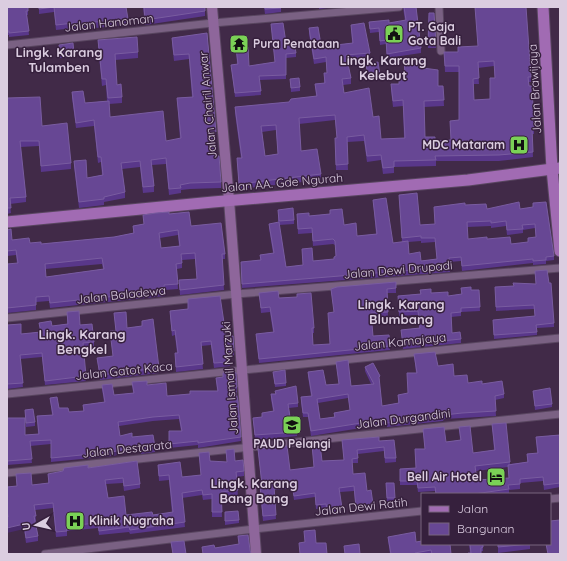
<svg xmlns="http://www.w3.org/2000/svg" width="567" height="561" viewBox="0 0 567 561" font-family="Quicksand,sans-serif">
<rect width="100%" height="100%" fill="#412a48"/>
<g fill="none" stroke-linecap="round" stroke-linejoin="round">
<!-- street casing -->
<g stroke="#594660" stroke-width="9">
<g id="street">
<path d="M439 7 441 51"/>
<path d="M7 45 213 23 399 7"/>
<path d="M7 318 236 294 560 268"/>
<path d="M7 394 560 338"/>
<path d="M7 473 560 414"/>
<path d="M550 499 560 498"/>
<path d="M45 554 254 529 422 511"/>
</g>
</g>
<!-- secondary casing -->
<g stroke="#594660" stroke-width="12">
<path id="secondary" d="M212 7 229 200 256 554"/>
</g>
<!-- primary casing -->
<g stroke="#594660" stroke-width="13">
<g id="primary">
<path d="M543 7 552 169 560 251"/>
<path d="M7 222 213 202 468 180 560 168"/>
</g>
</g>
<!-- street -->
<use href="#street" stroke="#7a6183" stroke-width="7"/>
<!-- secondary -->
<use href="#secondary" stroke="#8e669b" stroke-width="10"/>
<!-- primary -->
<use href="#primary" stroke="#a16bb3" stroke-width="11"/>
</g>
<!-- wall -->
<g fill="#59378a" fill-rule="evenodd">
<path d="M7 7 28 11V15H27L29 35 9 37V35H7Z"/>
<path d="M39 7H126L128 25 74 30V28L56 30 54 12 39 14Z"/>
<path d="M143 7H205V16L145 25Z"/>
<path d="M264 7H294L281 8V12L265 14Z"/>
<path d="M319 7H335L319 9Z"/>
<path d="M403 7H416L421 48V53L387 58 386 44 380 45 379 32 370 33 369 22 389 23 405 21Z"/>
<path d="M475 7 531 77V82H529L534 128V134H532L533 157 499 161H436V166L394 167V173L383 174 381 160 367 162 364 141 347 142 348 170H336L335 144 337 138 335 120 299 124 301 151 321 174V180L239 189 237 158H241L235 113V107L289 102 316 96 315 84 324 83V73H327L326 62 314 64 309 34V28L321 45H336L352 43 351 25 370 53V58L347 60 351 78V84L343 85 344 93 373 117 381 139 404 138 403 106 393 107 391 90V84H399V73H405L404 60 423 68 438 86H443L444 106 424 107 425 137 435 141 451 140 450 121 459 120V72H445L444 52H458L478 46ZM494 66 495 78 490 99 474 100V84H479L478 68ZM276 130 278 154 265 156 262 132Z"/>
<path d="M429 13H434L436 48H428Z"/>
<path d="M271 24 286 43 296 53V57L286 58V79L260 80 261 95 235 97 231 65 237 64 236 48 249 66 275 62Z"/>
<path d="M207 33 216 132V138H213L216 156 221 182V188L190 189 181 190V193L169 195 166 164 152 165 154 186V192L143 193 140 167 122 169 125 192V198L104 202V205L79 208 74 166V161L87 178 102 175 101 162 98 163 94 126 76 128 72 98V92L85 103 107 101 106 85 102 86 98 46V40L138 52V58L115 60 117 85 122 97V103L109 104 110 117 166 141 180 139 177 98 192 97 189 59 174 61 172 44V38Z"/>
<path d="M59 45 74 53V57L60 58Z"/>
<path d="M366 64 380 75V79L368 80Z"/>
<path d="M290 79 300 87V91L291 92Z"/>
<path d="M7 98 42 126 71 163V169L41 172 39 146 20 147 26 197V202L10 204 11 213 7 214Z"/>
<path d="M399 195 420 225 435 224 434 207 465 205 487 209H520L533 208V203L554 256V260L546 261V264L533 265V263L462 271 461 261 449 262 450 272 242 288 241 262 260 260V255L273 253 269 228V224L278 223V210L294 220V224L279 225 286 267 303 265 302 249 313 261 334 259 336 257 335 245 333 244 313 246 312 233 298 234 297 214 309 216 330 214V210L344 225 357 236 376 234 373 200 393 243 402 242ZM491 226V228L506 226 507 235 523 233V230L535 228 536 237 528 238V242L511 244 487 239H468L467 227ZM421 241V243L435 242 437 259 421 261 409 254 408 242Z"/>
<path d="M169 214 191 226 225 254V259H222L224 290 180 295 179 280 197 279 195 259 182 260V268L177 269 178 289 165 290V296L50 308 49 301 36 302V310L7 313V264H17L16 255 7 256V230L12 240 30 243 41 244 114 237 133 233V226L144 224 143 215ZM178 235 179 246 161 248 160 238ZM102 264 103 269 46 277 45 269Z"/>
<path d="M535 271 554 323V327L537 328V335L494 339 493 320 535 316 534 309 496 311 495 287 514 286 536 284Z"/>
<path d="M396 282V293H387L388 316 371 317 373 336 389 335 390 350 259 363 256 334 273 332 270 312 261 313 259 293 279 298 314 328V333H313V345L330 344 334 312 331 289Z"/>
<path d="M461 288 471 290H479L480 311 461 312V316L451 317 452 333 461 339V343L403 349 401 330 419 328 418 315 399 316 398 296 420 294V290L431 293 448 296 461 294Z"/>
<path d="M188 299 226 336 234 351V356H230V366L214 368 211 345 201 346 203 369 176 372 175 353H177L175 335 172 336 170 316V311L188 309Z"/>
<path d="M67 312 80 325 94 342V347L83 348 86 381 45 385 42 357 20 359 23 387 7 389V325L21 334 40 332 39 323 52 326 67 324Z"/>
<path d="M114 313 127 328 142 326V321L159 368V373L100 380 97 358 113 356 110 331H116Z"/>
<path d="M414 354 438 366 454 376 468 383 482 384 504 394V398L495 400 496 416 462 418 444 419 443 421 387 427 386 424 311 436 308 417H303L301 402V397L311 396 308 376V372L326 385 339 384 336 362 351 386 371 384 365 371V367L380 380H379L382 406 398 403V395L408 393 416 373ZM348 398 350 410 334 413V417L320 419 318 403Z"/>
<path d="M273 372 286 383V386L275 387Z"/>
<path d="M223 373 237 387V392H236L241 441 198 448V445L169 448V431H181L179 419 153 421 119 426 120 436 132 437 155 447V452L141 454 140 450 112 456 51 462V444L30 446 32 463 7 465V418L25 435 38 434 37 416 52 415 50 398 59 408 69 412 83 411V405L104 402 102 389V385L114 395 133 393 132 382 147 385 167 396 190 394 217 391 216 378 223 377Z"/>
<path d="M275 391 298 403V407L289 408 290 417 297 432V436L255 440 253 418 262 417V413L273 411 271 399V394H275Z"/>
<path d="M533 391 552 404V407L535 410Z"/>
<path d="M25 410 35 422V426L26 427Z"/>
<path d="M492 424 510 462V464L527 462V454L537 453 536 437 560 435V487L544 490 543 481 520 483V489L509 490V494H436L435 491 418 492 417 485H400V469L416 468 415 449H425L423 429 446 442 460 440 459 427 473 453 494 450ZM508 467 509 478 477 480 476 471Z"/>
<path d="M342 440 379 441 396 458V462L385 463 384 451 358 454V463H352L353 474 367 491 373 504V509L356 511 354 491 340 492 342 512 327 514 326 508 316 509 315 497 294 500 292 488 274 490 276 519 263 521 260 490V486L262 485 258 449 290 470 314 467 312 445 322 461 344 460Z"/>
<path d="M226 450 244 471V476L236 477 238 495 221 497 222 517H212V499L203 500 202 495 182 498 185 527 130 534 129 532 99 535 98 528 67 531V536L56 537 53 508 35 510 36 521H35L38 536V541L26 543 24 529 7 517V487L17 486 16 474 32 485 48 483V474L137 461 140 484V488L124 491 123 483 106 484 108 498 126 515H153L172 513 169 480 159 481 158 465 182 477 201 475 199 453 210 461 227 462Z"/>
<path d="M386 483 395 498V501L387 502Z"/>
<path d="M225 515 239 520V523L225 525Z"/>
<path d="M388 537 416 542 422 544H461L450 545 451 554H390L388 540Z"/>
<path d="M469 544H483V551L470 553Z"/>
<path d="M498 544H534L530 545V549L498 553Z"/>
</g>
<!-- shaded-wall -->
<g fill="#492b6c">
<path d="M140 446V450L112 456V452Z"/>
<path d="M24 524V529L7 533V528Z"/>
</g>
<!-- building -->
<g fill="#674794" stroke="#795ca0" fill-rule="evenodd">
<path d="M7 7H28V11H26L29 31 9 33V31H7Z"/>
<path d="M39 7H126L128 19 74 24V23L56 25 54 7 39 9Z"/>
<path d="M144 7H205V11L145 20Z"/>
<path d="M265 7H281V8L265 9Z"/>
<path d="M404 7H416L421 48 387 54 386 40 380 41 379 28 370 29 369 22 389 20V23L406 20Z"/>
<path d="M475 7H526L531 77H528L529 86H532L534 128H532L533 152 499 155 435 156 436 160 394 161V167L383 168 381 155 367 156 364 135 347 137 348 164 336 165 335 138H337L335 115 299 118 301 151 317 149 321 174 239 184 237 158H242L235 107 289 102 291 99 317 96 315 84 325 83 324 73H327L326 57 314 59 309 28 318 27 321 45 336 43V45L353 43 351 25 364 23 370 53 346 55 351 78 342 79 344 93 369 88 373 117 379 116 381 139 405 138 403 100 393 101 391 84H399V73H405L404 60 423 59V68L438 70V86H443L444 100 424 101 425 137H435V141L451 140 450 121 459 120V66H445L444 52H458V47L478 46ZM494 61 495 78H490V99L474 100 473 79 479 78 478 62ZM276 125 278 154 265 156 261 126Z"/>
<path d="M429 13H434L436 44H428Z"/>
<path d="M283 23 286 43 294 41 296 53 286 54V75L259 76 261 91 235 93 231 65 238 64 236 48 248 47 249 66 275 62 271 24Z"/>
<path d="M207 33 216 132H213L216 156H219L221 182 190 183 180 185 181 188 169 189 166 158 151 160 154 186 143 187 140 161 121 163 125 192 104 197V199L79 202 74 161 86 160 87 178 103 175 101 157H98L94 120 76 123 72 92 83 91 85 103 109 101 110 117 163 111 166 141 181 138 177 98 193 97 189 54 174 55 172 38Z"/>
<path d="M137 37 138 52 115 54 117 85 121 84 122 97 108 98 106 79H102L98 40Z"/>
<path d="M73 43 74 53 60 54 59 45Z"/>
<path d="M378 62 380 75 368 77 366 64Z"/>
<path d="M299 78 300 87 291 88 290 79Z"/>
<path d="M40 97 42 126 67 123 71 163 41 166 39 141H20L26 197 10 198 11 208H7V98Z"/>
<path d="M417 193 420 225 435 224 434 207 465 203V205L486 204 487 209 519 202 520 209 533 207V203L546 202 554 256 546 257V260L533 261V259L462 266 461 257 449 258 450 267 242 284 241 262 261 260 260 255 274 253 269 224 279 222 286 267 303 265 302 249 312 248 313 261 334 259V257L336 256 335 241 333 239 313 241 312 228 298 229 297 214 309 213V216L330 214V210L342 209 344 225 356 223 357 236 377 234 373 200 386 198 393 243 408 241 409 254 420 252 421 261 437 259 435 238H421V236L402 238 399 195ZM491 221V223L506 221 507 230 523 229 522 225 535 224 536 237 528 238V242L511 244 510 237 487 239V237L468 239 467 222Z"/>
<path d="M293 208 294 220 279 221 278 210Z"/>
<path d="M169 212V214L189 212 191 226 221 223 225 254H222L224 285 180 290 179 280 197 279 195 253 181 254 182 263 176 264 178 284 164 285 165 291 50 303 49 296 36 297V305L7 308V264L18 263 16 250 7 251V230L11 229 12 240 29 238 30 243 41 242V244L114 237 134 233 133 226 144 224 143 215 156 213ZM178 230 180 246 161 248 159 233ZM102 258 104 269 46 277 45 264Z"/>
<path d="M547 270 549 283H551L554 323 536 325 537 332 494 335 493 320 535 316 534 305 496 307 495 287 514 286 513 283 536 284 535 271Z"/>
<path d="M396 282V288L387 289 388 312 371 313 373 336 389 335 390 346 259 359 256 334 274 332 270 307 261 308 259 293 278 291 279 298 297 297V294L311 293 314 328H312L313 345 330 344 328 313 334 312 331 289 337 287Z"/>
<path d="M471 287V290H479L480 307 461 308V312L451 313 452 333 460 332 461 339 403 345 401 330 420 328 418 311 399 312 398 296 421 294 420 290 431 289V293L448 292V296L462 294 461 288Z"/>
<path d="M220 296 226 336H233L234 351 230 352V362L214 363 211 341 201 342 203 364 176 367 175 353H178L175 330 172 331 170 311 188 309V299Z"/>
<path d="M79 311 80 325 92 324 94 342 83 343 86 376 45 381 42 353 20 355 23 383 7 384V325L21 324V334L41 332 39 323 51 321 52 326 68 324 67 312Z"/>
<path d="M126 312 127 328 142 326V321L153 319 159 368 100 375 97 358 113 356 110 331H116L114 313Z"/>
<path d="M435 352 438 366 453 364 454 376 467 375 468 383 482 381V384L502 381 504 394 495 396 496 411 462 413 444 415 443 417 387 423 386 419 311 431 308 413H303L301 397 312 396 308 372 323 370 326 385 339 384 336 362 348 360 351 386 374 384 365 367 373 363 380 376 379 377 382 406 399 403 398 395 408 393 407 373H417L414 354ZM348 394 350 410 334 413 335 417 320 419 317 399Z"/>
<path d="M285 370 286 383 275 384 273 372Z"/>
<path d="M223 373H236L237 387 235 388 238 401 241 437 198 443V441L169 444V431H182L179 415 153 417 118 422 120 436 132 433V437L153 435 155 447 141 450 140 446 112 452 51 458V440L30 441 32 459 7 461V418H25V435L39 434 37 416 53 415 50 398 57 397 59 408H68L69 412 84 411 83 405 105 402 102 385 112 384 114 395 134 393 132 382 147 381V385L166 383 167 396 190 394V391H218L216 378 223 377Z"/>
<path d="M296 386 298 403 288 404 290 417 294 416 297 432 255 435 253 418 262 417V413L274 411 271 394H276L275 391Z"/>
<path d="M550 388 552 404 535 406 533 391Z"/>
<path d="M33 409 35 422 26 423 25 410Z"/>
<path d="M506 423 510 462 475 466 477 480 509 478 508 465 528 462 527 454 538 453 536 437 560 435V483L544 485 543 477 520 479V484L508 485 509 489 474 494H436L435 487 418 488 417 481H400V469L416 468 415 449H425L423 429 444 427 446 442 461 440 459 427 470 426 473 453 495 450 492 424Z"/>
<path d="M379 437V441L394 440 396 458H385L384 447 357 450 358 458 352 459 353 474 365 473 367 491 371 490 373 504 356 507 354 486 339 488 342 508 327 510 326 504 316 505 315 493 294 496 292 484 274 486 276 515 263 516 260 486 262 485 258 449 287 446 290 470 314 467 312 445 320 444 322 461 344 460 342 440Z"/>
<path d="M234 449 235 461 243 460 244 471 236 472 238 490 221 492 222 512H212V494L203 495 202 490 182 493 185 522 130 530 129 527 99 531 98 523 66 526 67 531 56 532 53 503 34 505 36 516H34L38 536 26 538 24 524 7 528V517H8L7 509V487L17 486 16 474 31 473 32 485 49 483 48 474 63 471 64 468 88 465V468L137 461 140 484 124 486 123 478 105 480 108 498 124 496 126 515 152 512 153 515 173 512 169 475 159 476 158 465 180 462 182 477 201 475 199 453 209 452 210 461 227 462 226 450Z"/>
<path d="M386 483H394L395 498H387Z"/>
<path d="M238 511 239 520 225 521V512Z"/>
<path d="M560 520V554H548L546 544H550V521Z"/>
<path d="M315 530 316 543H326L327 554H300L299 543 305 542 304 531Z"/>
<path d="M415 532 416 542 422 541V544H450L451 554H432L431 550 415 553 416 554H391L388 537Z"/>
<path d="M248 535 250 550 251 554H203L202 547 214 545 215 548 239 544 238 536Z"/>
<path d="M184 541 186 554H173L171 542Z"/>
<path d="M359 544 360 554H345L344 546Z"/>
<path d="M470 544H483V547L481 548V554H469L468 553H471Z"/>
<path d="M498 544H530L498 547Z"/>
</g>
<!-- icons -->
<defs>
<g id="civic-square" transform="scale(1)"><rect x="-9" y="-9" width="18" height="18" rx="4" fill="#7ad156" stroke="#36203d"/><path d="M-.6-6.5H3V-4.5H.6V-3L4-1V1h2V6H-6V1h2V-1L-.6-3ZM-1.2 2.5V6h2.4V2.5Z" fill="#111"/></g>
<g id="temple-square" transform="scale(1)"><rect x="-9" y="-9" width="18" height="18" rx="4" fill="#7ad156" stroke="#36203d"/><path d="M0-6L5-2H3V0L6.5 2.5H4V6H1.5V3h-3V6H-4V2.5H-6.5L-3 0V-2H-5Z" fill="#111"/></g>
<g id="hospital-square" transform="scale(1)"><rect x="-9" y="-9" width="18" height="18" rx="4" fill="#7ad156" stroke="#36203d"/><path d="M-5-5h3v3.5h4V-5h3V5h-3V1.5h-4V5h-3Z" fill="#111"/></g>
<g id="school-square" transform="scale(1)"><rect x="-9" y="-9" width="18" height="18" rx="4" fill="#7ad156" stroke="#36203d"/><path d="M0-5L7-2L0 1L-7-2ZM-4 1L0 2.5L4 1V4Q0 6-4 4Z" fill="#111"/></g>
<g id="hotel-square" transform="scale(1)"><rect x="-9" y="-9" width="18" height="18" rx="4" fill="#7ad156" stroke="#36203d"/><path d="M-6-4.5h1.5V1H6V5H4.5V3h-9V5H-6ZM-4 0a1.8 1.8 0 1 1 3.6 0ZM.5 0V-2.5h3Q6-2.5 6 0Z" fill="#111"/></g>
</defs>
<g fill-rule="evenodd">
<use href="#civic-square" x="394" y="34"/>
<use href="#temple-square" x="239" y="44"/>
<use href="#hospital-square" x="519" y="145"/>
<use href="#school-square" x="292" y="425"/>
<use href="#hotel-square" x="496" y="477"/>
<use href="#hospital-square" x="75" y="521"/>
</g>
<g text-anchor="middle" stroke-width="3" stroke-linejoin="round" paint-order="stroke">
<!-- street labels -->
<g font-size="12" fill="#dbcde0" stroke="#36203d">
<text transform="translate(109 23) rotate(-6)" y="4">Jalan Hanoman</text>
<text transform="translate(535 89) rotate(-93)" y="4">Jalan Brawijaya</text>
<text transform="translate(208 105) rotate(-95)" y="4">Jalan Chairil Anwar</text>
<text transform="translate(282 183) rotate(-5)" y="4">Jalan AA. Gde Ngurah</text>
<text transform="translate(398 270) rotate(-5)" y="4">Jalan Dewi Drupadi</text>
<text transform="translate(121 295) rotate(-6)" y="4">Jalan Baladewa</text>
<text transform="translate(400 342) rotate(-6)" y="4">Jalan Kamajaya</text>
<text transform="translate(124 371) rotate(-6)" y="4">Jalan Gatot Kaca</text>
<text transform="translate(230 378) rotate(-94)" y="4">Jalan Ismail Marzuki</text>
<text transform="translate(403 419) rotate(-7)" y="4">Jalan Durgandini</text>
<text transform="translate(127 449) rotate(-6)" y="4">Jalan Destarata</text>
<text transform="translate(361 507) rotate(-6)" y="4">Jalan Dewi Ratih</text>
</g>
<!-- poi labels -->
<g font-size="12" font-weight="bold" fill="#dbcde0" stroke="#36203d" text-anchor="start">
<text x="408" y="31">PT. Gaja<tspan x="408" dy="14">Gota Bali</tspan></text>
<text x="253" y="48">Pura Penataan</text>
<text x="505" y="149" text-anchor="end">MDC Mataram</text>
<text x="292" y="448" text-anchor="middle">PAUD Pelangi</text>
<text x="482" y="481" text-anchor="end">Bell Air Hotel</text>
<text x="89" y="525">Klinik Nugraha</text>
</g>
<!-- neighbourhood labels -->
<g font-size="13" font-weight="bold" fill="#dbcde0" stroke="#36203d">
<text x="59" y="57">Lingk. Karang<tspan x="59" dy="15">Tulamben</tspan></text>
<text x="383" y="65">Lingk. Karang<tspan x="383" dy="15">Kelebut</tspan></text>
<text x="401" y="309">Lingk. Karang<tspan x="401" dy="15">Blumbang</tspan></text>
<text x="82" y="339">Lingk. Karang<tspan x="82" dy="15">Bengkel</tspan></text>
<text x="254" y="488">Lingk. Karang<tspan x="254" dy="15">Bang Bang</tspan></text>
</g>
</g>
<!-- border -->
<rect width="567" height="561" fill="none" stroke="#dbcde0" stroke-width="16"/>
<!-- legend -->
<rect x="421" y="493" width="130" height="52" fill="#36203d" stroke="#78657e"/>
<rect x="429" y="506" width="20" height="6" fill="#a16bb3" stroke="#78657e"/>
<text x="457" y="513" font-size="12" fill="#dbcde0">Jalan</text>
<rect x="429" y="523" width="20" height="12" fill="#674794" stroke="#78657e"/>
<text x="457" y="533" font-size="12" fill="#dbcde0">Bangunan</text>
<!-- north arrow -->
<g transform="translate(36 525) rotate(262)" stroke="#36203d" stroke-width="3" paint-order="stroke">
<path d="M0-3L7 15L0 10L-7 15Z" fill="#dbcde0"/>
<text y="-6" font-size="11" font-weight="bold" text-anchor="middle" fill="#dbcde0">U</text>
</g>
</svg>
